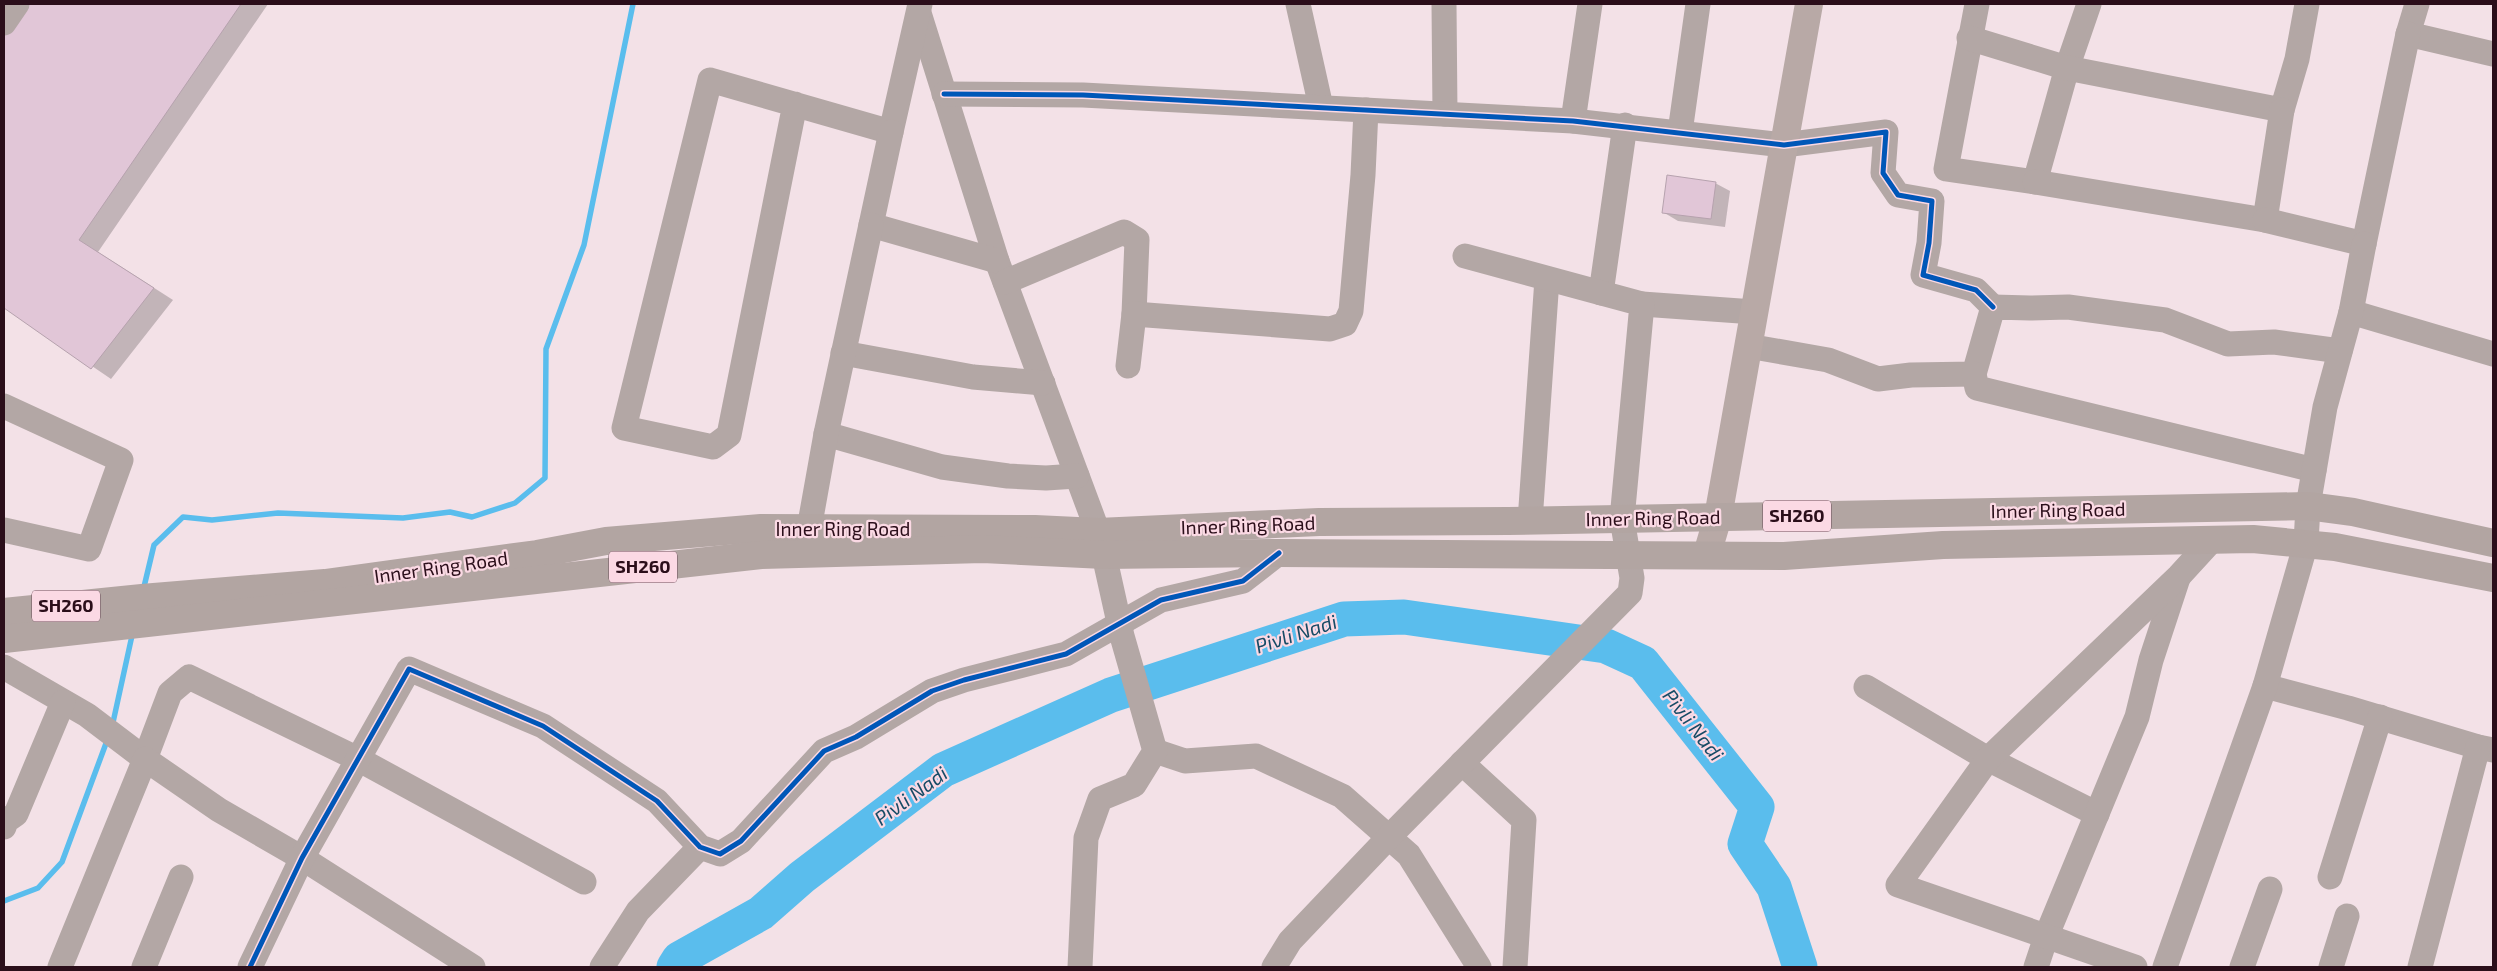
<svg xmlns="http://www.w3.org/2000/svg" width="2497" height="971" viewBox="0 0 2497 971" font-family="'Exo 2',sans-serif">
<rect width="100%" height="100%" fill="#f3e1e7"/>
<!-- shadow -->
<g fill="#0003">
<path d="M4 4H268L98 252 173 300 111 379 4 306Z"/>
<path d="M1715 183 1730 191 1725 227 1678 221 1663 212Z"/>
</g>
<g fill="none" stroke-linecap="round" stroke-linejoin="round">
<!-- stream -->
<g stroke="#5abded" stroke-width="5.5">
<path d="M143 591 154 545 183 517 212 520 278 513 403 518 450 512 472 517 515 503 545 478 546 349 584 245 633 4"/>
<path d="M112 727 133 631"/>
<path d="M4 901 38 888 62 862 108 738"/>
</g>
<!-- river -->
<path stroke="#5abded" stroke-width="35" d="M674 967 679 959 761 913 802 877 943 770 1111 695 1344 619 1404 617 1606 646 1643 663 1757 807 1745 844 1774 887 1800 967"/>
</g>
<!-- building -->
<g fill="#e1c6d7" stroke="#b6a2ae">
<path d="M4 4H241L79 240 154 288 91 369 4 308Z"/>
<path d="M1667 175 1716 182 1711 219 1662 213Z"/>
</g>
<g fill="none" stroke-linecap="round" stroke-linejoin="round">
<!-- minor -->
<g stroke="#b3a7a5" stroke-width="25">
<path d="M1298 4 1321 107"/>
<path d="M1444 4 1445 114"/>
<path d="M1977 4 1946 169 2035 182 2067 68 2089 4"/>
<path d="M2417 4 2408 34 2493 54"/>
<path d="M919 13 997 261 1098 532"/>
<path d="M4 23 17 4"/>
<path d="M1969 38 2067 68 2282 110 2297 59 2307 4"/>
<path d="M944 94 1083 95 1573 121 1784 145 1886 132 1883 173 1898 195 1932 201 1929 243 1923 275 1976 290 1993 307"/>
<path d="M795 104 729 435 713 447 624 428 710 80 891 132 920 4"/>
<path d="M1573 121 1590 4"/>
<path d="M891 132 871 225 997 261"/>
<path d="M1680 132 1698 4"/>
<path d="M2035 182 2265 220 2282 110"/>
<path d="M2265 220 2364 244 2408 34"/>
<path d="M1005 282 1124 232 1137 240 1134 314"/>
<path d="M1601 293 1625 125"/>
<path d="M1642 304 1754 312"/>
<path d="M2351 312 2493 354"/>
<path d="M1748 346 1828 360 1878 379 1911 375 1974 374 1993 307 2030 308 2068 307 2165 320 2228 344 2274 342 2340 351"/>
<path d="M843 353 973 377 1043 383"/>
<path d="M1128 366 1134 314 1330 329 1345 324 1351 311 1363 175 1366 110"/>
<path d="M1974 374 1977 388 2314 470"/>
<path d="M4 406 121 460 89 549 4 530"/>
<path d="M826 434 942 467 1008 476 1046 478 1077 476"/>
<path d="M1530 521 1547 279"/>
<path d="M808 549 809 529 826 434 871 225"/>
<path d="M4 667 87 715 145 759 170 693 189 677 358 759 584 882"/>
<path d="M2265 686 2348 708 2478 747 2493 750"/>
<path d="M1866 687 1988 759 2097 814"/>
<path d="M1155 751 1185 761 1256 756 1342 796 1409 855 1479 967"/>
<path d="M1462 763 1524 820 1515 967"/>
<path d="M4 827 6 821 16 814 63 702"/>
<path d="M2330 877 2380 717"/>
<path d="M60 967 145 759 219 810 302 858 473 967"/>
<path d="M144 967 181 877"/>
<path d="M250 967 302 858 409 669 543 726 657 801 700 847 720 854 741 841 824 751 856 737 932 691 964 680 1066 654 1161 600 1243 581 1279 553"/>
<path d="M602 967 638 911 700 847"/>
<path d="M1080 967 1086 838 1100 799 1134 785 1155 751 1122 636 1104 555"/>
<path d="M1274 967 1290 941 1389 837 1630 593 1632 578 1622 519 1642 304 1465 256"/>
<path d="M2036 967 2046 937 2137 717 2151 660 2178 578"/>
<path d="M2135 967 1898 885 1988 759 2179 576 2212 540"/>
<path d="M2165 967 2265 686 2306 543 2308 506 2325 407 2351 312 2364 244"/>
<path d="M2242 967 2270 889"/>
<path d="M2331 967 2347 916"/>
<path d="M2420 967 2478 747"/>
</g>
<!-- major -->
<path stroke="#b8a9a6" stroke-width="28" d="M1707 554 1718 517 1809 4"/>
<!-- highway -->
<g stroke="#b2a5a2" stroke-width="28">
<path d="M4 612 142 598 325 583 537 554 606 541 761 528 1035 529 1098 532 1319 522 1508 521 2308 506 2353 512 2493 543"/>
<path d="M4 639 761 555 983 549 1104 555 1279 553 1784 556 1943 545 2253 539 2335 547 2493 578"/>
</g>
<!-- cycleway casing -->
<g stroke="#fbd9e4" stroke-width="8">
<g id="cycleway">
<path d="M944 94 1083 95 1573 121 1784 145 1886 132 1883 173 1898 195 1932 201 1929 243 1923 275 1976 290 1993 307"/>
<path d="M250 967 302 858 409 669 543 726 657 801 700 847 720 854 741 841 824 751 856 737 932 691 964 680 1066 654 1161 600 1243 581 1279 553"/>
</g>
</g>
<!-- cycleway -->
<use href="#cycleway" stroke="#0057b8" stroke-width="5"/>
</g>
<g text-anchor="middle" stroke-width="4.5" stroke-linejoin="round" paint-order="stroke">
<!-- shield labels -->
<g fill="#fbd9e4" stroke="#694b57" stroke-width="1">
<rect x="1763" y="500.5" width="68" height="31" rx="4"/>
<rect x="609" y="551.5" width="68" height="31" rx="4"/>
<rect x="32" y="590.5" width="68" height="31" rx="4"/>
</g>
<g font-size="18" font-weight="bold" fill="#2b0e1a">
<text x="1797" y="522">SH260</text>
<text x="643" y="573">SH260</text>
<text x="66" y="612">SH260</text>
</g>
<!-- street labels -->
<g font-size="19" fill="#2b0e1a" stroke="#fbd9e4">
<text transform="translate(2058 510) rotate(-1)" y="7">Inner Ring Road</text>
<text transform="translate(1653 518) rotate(-1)" y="7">Inner Ring Road</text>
<text transform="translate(1248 525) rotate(-2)" y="7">Inner Ring Road</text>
<text x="843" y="536">Inner Ring Road</text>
<text transform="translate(441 567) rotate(-8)" y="7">Inner Ring Road</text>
</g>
<!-- water labels -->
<g font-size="20" font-style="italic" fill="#174b66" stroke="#fbd9e4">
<text transform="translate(1296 634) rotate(-18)" y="7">Pivli Nadi</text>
<text transform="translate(1693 725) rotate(52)" y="7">Pivli Nadi</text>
<text transform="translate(911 796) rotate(-36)" y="7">Pivli Nadi</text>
</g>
</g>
<!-- border -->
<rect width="2497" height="971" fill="none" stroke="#2b0e1a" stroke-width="10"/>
</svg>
